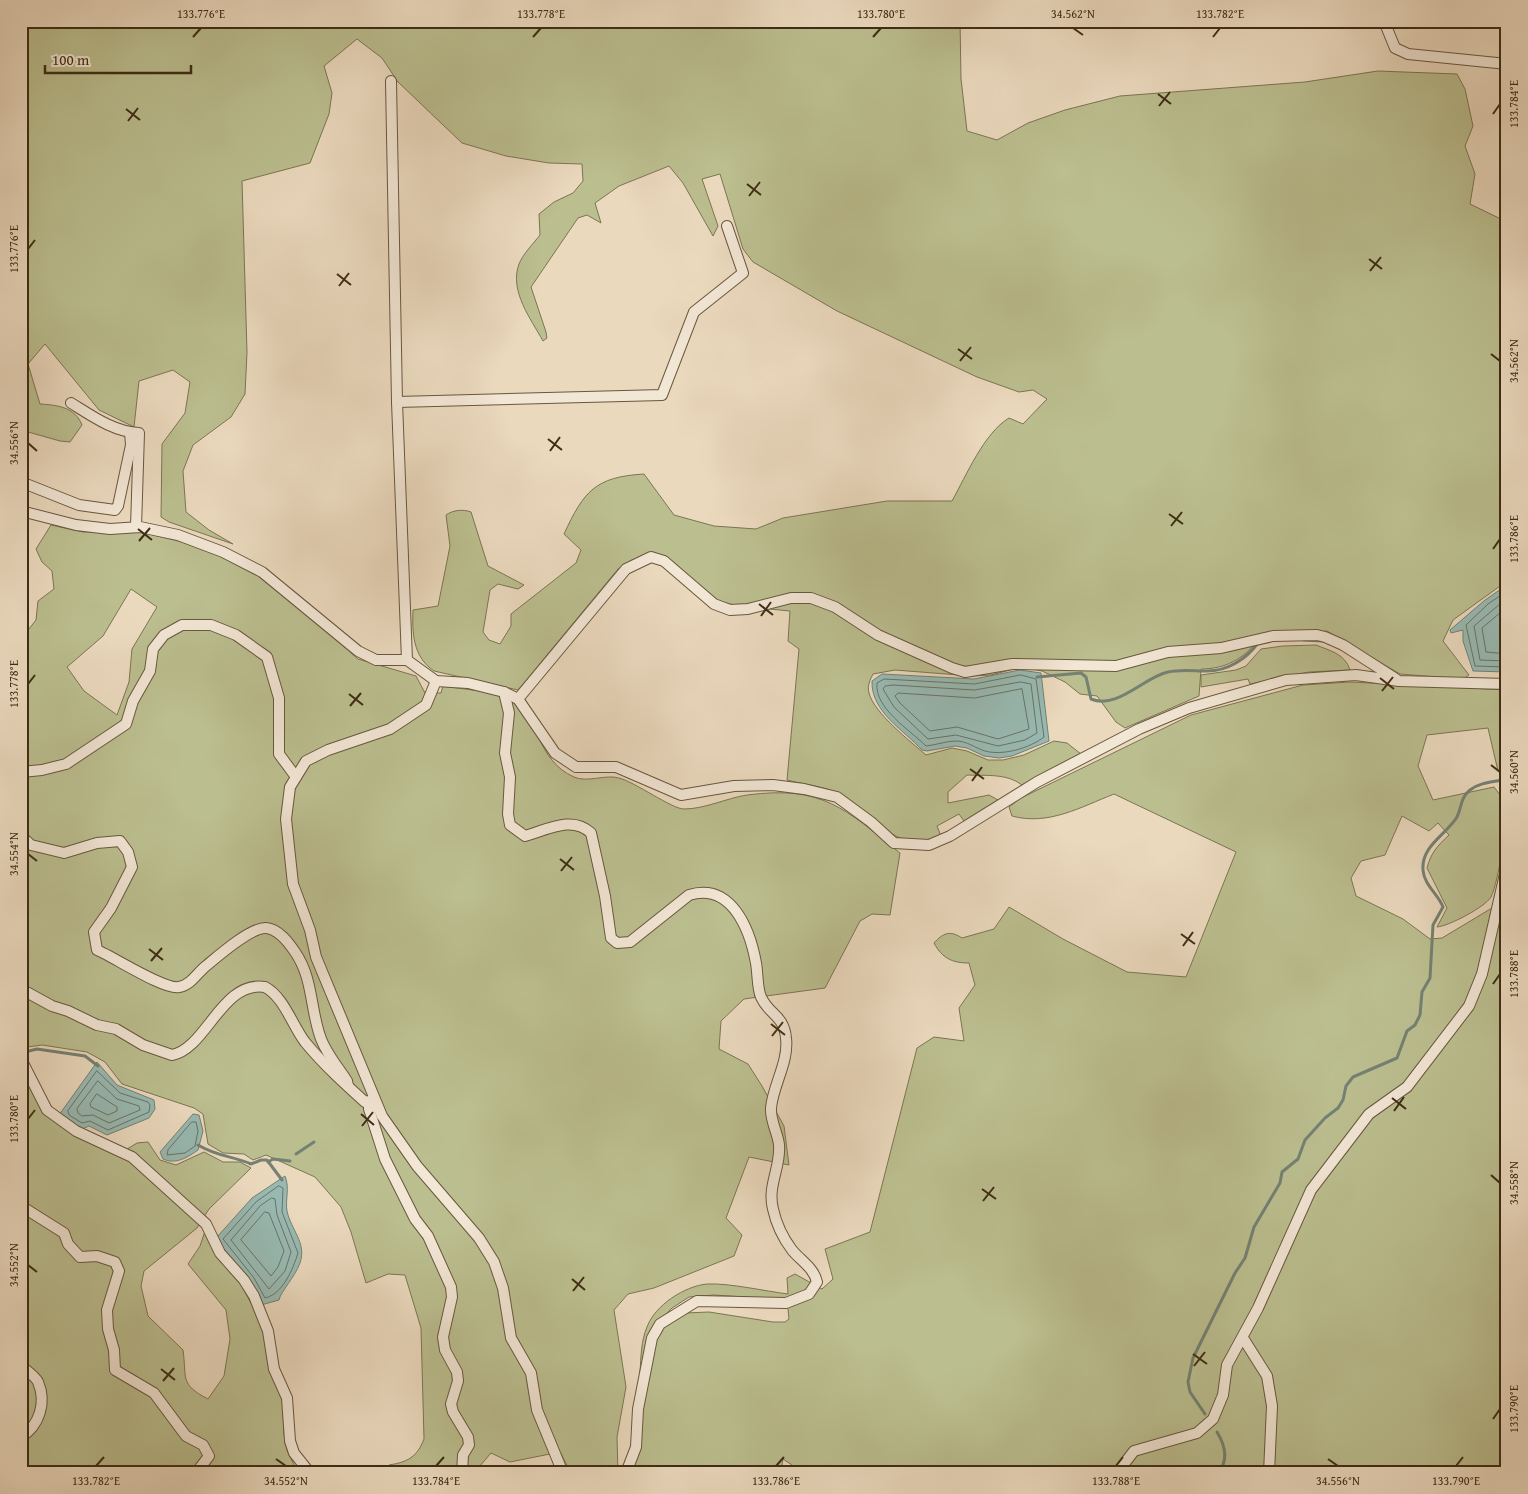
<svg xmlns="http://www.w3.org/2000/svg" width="1528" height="1494" viewBox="0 0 1528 1494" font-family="'Gentium Book Plus',serif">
<rect width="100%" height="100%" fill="#ebd9be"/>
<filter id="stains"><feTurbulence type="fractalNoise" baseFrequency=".004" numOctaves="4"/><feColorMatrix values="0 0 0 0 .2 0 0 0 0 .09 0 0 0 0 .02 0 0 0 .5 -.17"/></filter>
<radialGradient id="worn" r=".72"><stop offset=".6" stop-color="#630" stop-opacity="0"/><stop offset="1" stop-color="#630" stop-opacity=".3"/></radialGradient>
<!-- green -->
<g fill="#bbbe8f" stroke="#7c7552" fill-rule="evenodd">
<path d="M21 21H960L961 79 967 131 997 140 1028 123 1065 110 1120 96 1305 82 1378 71 1457 74 1465 89 1473 126 1465 146 1475 174 1470 204 1507 222V581L1453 620 1443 641 1469 675 1463 679 1400 674 1327 631 1258 640C1244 659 1225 669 1201 669L1199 696 1125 728 1116 722 1097 696 1080 694 1065 682 1042 671 1021 667 991 675 972 676 895 670 873 674C870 680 867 686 869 693 874 713 910 741 926 755L952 748 967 751 988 760H1003L1024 755 1054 741 1067 743 1081 754 1022 785C1006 773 986 776 967 775L948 792V803L989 795 998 800 964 821 959 814 937 826 941 836C898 856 871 815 839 794 828 787 801 784 787 780L799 649 788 641 790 611 738 606 716 600 652 553 632 560 618 569 518 690 434 671C413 657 412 633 413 610L438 606 450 546 446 515C453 510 463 509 471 512L488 566 524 585 518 589 498 584 490 590 483 632 489 640 500 644 511 626V614L576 563 581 550 564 534C584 491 595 477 644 474L674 515 714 526 756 529 783 518 887 501H952C966 476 984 433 1009 418L1023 424 1047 399 1033 390 1019 392 977 377 837 311 753 262 743 249 720 174 702 179 718 226 713 236 683 183 669 166 619 186 595 203 601 223 587 215 578 218 531 287 546 332 547 338 543 341C531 319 509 291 519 264 523 254 533 244 540 235L539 214 554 202 573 193 583 181 582 164 549 163 506 156 462 143 398 82 382 58 357 39 324 66 332 93 329 114 310 163 242 181 247 352 245 394 231 417 193 445 183 471 186 512 209 530 233 544 169 522 161 517 162 444 185 413 190 382 173 370 139 381 134 427 99 410 45 344 28 364 40 404C57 405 75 407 82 425L70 442 60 441 21 430Z"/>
<path d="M51 525 83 532 137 531 182 542 220 556 257 574 307 613 358 659 416 676 425 693H441L443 686C466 690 493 690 513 702 538 716 537 761 574 777 587 783 606 774 619 778 635 782 672 809 684 809 705 809 727 798 747 795 823 785 845 809 900 853L890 915 872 914 860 921 825 988 744 999 721 1021 719 1049 748 1064 762 1086 784 1126 789 1165 749 1157 726 1218 742 1235 734 1256 654 1288 628 1294 614 1310 626 1387 617 1437 618 1473H571L560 1452 510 1462 491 1453 474 1473H388L389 1465C408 1462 417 1457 424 1439L421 1328 405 1275 388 1274 366 1283 351 1232 341 1207 315 1177 266 1155 253 1160 244 1154 223 1153 208 1144 203 1114 194 1108 122 1084 105 1062 87 1052 42 1045 21 1048V923L24 919 21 912V639L36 620 38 601 54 589 52 571 42 562 36 549ZM131 589 157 607 132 649 129 682 117 715 84 691 67 667 103 636Z"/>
<path d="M1316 645C1331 651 1345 654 1350 670L1309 672 1250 684 1248 679 1201 687V675L1236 670 1246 666 1261 649 1283 646Z"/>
<path d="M1350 682 1507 690V773L1498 771 1488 728 1427 735 1418 766 1433 800 1494 787 1507 804C1507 823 1499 880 1491 897 1485 907 1449 926 1437 927L1447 908 1427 868C1431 853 1437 846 1449 835L1438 823 1429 831 1402 816 1385 855 1361 861 1351 878 1356 896 1403 919 1430 939 1442 938 1502 902 1507 882V1473H804L783 1459 782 1465 792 1473H629L647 1375 658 1334 662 1328 685 1313 709 1312 773 1322H785L789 1319 788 1309 776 1299 714 1295 689 1297 672 1308 655 1325 648 1339 640 1372C641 1357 641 1341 647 1327 655 1305 685 1286 707 1284 730 1283 764 1291 788 1294L787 1278 795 1274 822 1289 833 1279 825 1249 870 1232 917 1048 934 1037 964 1041 959 1008 975 985 969 963C952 963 942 958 934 943 943 933 950 930 962 938L994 929 1009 907 1063 939 1127 972 1186 977 1236 852 1114 794C1081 807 1048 826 1012 816L1009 807 1021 798 1191 715 1303 685Z"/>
<path d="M24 1071 45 1112 119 1154 137 1143 148 1142 160 1160 176 1165 204 1152 223 1162H240L251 1168 209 1209 197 1228 144 1271 141 1286 148 1316 183 1350C187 1378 179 1384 208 1399L224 1376 230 1339 226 1310 188 1264 200 1246 205 1231 213 1251 238 1279 261 1322 284 1398V1434L287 1450 294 1465 303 1473H21V1072Z"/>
</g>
<!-- water -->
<g fill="#98bab3" stroke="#748173">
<path d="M1507 585V672L1473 671 1463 641V630L1451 633 1450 630 1485 600Z"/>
<path d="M1020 670 1041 673 1049 741 1012 756 999 758 984 756 967 748 955 746 927 751 922 750C904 730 871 712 872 681L882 674 974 679Z"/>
<path d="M97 1062 117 1085 154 1100 155 1109 149 1118 107 1135 89 1126 82 1129 59 1115Z"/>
<path d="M193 1114 199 1115 203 1131 198 1150C188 1157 176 1165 163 1159L160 1152Z"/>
<path d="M285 1176C290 1188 285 1200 287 1211 291 1230 307 1243 300 1263 295 1277 281 1291 279 1300L261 1305 250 1281 218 1242 217 1237 252 1198Z"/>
</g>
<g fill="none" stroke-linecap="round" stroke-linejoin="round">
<!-- shore -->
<g stroke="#6b7364" stroke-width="1">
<path d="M1507 591 1488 604 1466 625 1475 666 1507 667"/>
<path d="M1507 598 1474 626 1480 660 1507 661"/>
<path d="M1507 607 1482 628 1486 652 1507 654"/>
<path d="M1021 675 1036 679 1044 737C1030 748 1003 756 985 751 975 748 967 741 956 741 946 741 936 745 926 746 910 730 874 708 877 683L884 679 974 684Z"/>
<path d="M1021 682 1031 684 1037 733 1025 740 998 746 956 735 928 739 894 707 883 689 885 686 893 685 974 690Z"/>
<path d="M1022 689 1029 729 998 739 957 727 930 731 900 703 895 696 898 693 974 698Z"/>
<path d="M97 1071 120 1093 148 1102 150 1105 149 1112 108 1130 90 1121 82 1123 69 1115 68 1111Z"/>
<path d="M98 1081 117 1099 139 1106 140 1110 109 1123 93 1115 82 1116 78 1113 77 1109Z"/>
<path d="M97 1094 117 1107V1111L108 1115 91 1107 90 1104Z"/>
<path d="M192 1122H196L198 1131 195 1146 185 1153 167 1155 168 1150Z"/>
<path d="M279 1186 283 1188 282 1212 298 1253C293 1269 283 1294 265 1298L254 1278 223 1239 256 1202Z"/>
<path d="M272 1198 275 1199 277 1215 291 1252 285 1271 269 1289 231 1240 260 1206Z"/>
<path d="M265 1212 269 1213 284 1251 278 1267 271 1276 241 1240Z"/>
</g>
<!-- stream -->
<g stroke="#748173" stroke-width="3">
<path d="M1304 640 1323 641"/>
<path d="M1037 677 1081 673 1086 677 1091 699C1117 710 1144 677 1168 672 1180 669 1194 671 1207 671 1228 671 1246 659 1258 643"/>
<path d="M25 1052 37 1049 85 1056 98 1066"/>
<path d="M198 1145C216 1156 232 1156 251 1164L261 1160H267L282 1180"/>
<path d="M296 1154 314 1142"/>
<path d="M268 1162 273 1159 290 1161"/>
<path d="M1205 1414 1190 1392 1188 1382 1193 1358 1235 1273 1245 1258 1254 1227 1280 1183 1282 1172 1298 1159 1305 1140 1325 1118 1338 1108 1343 1100 1346 1086 1353 1077 1397 1058 1407 1031 1415 1025 1420 1015 1422 992 1430 978 1433 925 1443 907C1438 894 1424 885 1423 870 1421 846 1446 835 1457 817 1462 807 1460 798 1470 790 1480 782 1494 782 1507 779"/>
<path d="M1217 1432C1225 1445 1229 1460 1218 1473"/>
</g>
<!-- minor casing -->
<g stroke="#69573e" stroke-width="12">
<g id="minor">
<path d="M1384 21 1395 48 1408 54 1507 64"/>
<path d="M391 81 397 402 407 660"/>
<path d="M397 402 662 395 694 312 743 273 727 226"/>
<path d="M71 403C92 416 114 432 139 433L136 527"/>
<path d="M21 482 79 505 115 510 118 506 131 445 130 432"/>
<path d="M21 511 76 525 110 529 140 527 178 535 223 552 262 572 358 651 376 660H407L436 681 468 683 504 692 518 699 555 753 576 767H616L681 795 734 786 773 785 804 789 837 797 871 822 894 843 929 845 950 836 1037 782 1139 729 1189 708 1286 680 1356 675 1399 681 1507 684"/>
<path d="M436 681 426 705 390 729 328 750 306 761 290 787 286 819 293 884 310 930 316 957 382 1116 417 1166 479 1238 494 1262 503 1288 511 1338 531 1373 537 1410 563 1473"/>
<path d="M504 692 509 713 505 753 510 777 508 814 510 825 525 836C547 830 572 815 591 833L605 896 611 938 617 943 630 942 689 895C732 882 750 930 756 963 758 974 757 988 761 997 769 1015 784 1015 786 1038 789 1062 773 1085 771 1108 770 1121 778 1133 779 1145 781 1167 767 1186 773 1209 776 1223 783 1238 792 1250 801 1261 814 1268 817 1282L809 1294 786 1303 697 1301 660 1324 652 1338 638 1409 636 1447 626 1473"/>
<path d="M518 699 626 569 651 557 664 561 714 604 730 610 748 609 791 598H811L835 607 878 635 952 668 965 672 1012 664 1116 666 1168 652 1221 648 1273 636 1317 635 1325 637 1343 645 1396 679"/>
<path d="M21 772 42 770 66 764 126 724 133 701 150 671 153 649 164 635 182 625H211L236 635 267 657 279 698V754L296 777"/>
<path d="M21 836 31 845 64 853 97 843 120 841 128 852 132 867 111 908 94 932 97 950C114 957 164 990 179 987 191 985 197 973 206 966 218 956 251 927 266 928 279 929 289 943 295 952 313 978 310 1007 320 1036 325 1052 338 1067 347 1081L348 1086"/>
<path d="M21 989 52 1006 68 1011 97 1025 116 1029 143 1045 172 1055C206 1049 222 980 265 987 284 997 292 1025 305 1042 323 1064 344 1083 365 1102L375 1100"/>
<path d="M21 1059 47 1110 76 1131 132 1157 206 1224 220 1253 244 1280 254 1296 268 1331 274 1369 287 1398 290 1441 294 1453 310 1473"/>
<path d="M369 1103V1109L385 1159 415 1219 428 1236 451 1287 452 1297 443 1337 445 1350 457 1372 458 1381 451 1404 453 1412 468 1437 469 1445 463 1455 462 1473"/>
<path d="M21 1206 64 1233 68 1244 80 1257 97 1256 115 1262 119 1271 107 1310 108 1329 114 1350 115 1370 154 1393 186 1436 203 1445 209 1456 196 1473"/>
<path d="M1243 1338 1267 1376 1272 1406 1269 1473"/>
<path d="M21 1366C26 1370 36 1377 38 1382 47 1403 39 1426 21 1437"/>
<path d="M1117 1473 1134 1451 1197 1433 1213 1419 1223 1395 1227 1365 1258 1308 1311 1190 1369 1114 1407 1087 1469 1006 1482 974 1507 865"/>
</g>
</g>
<!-- minor -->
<use href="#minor" stroke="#f2e6d5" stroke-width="10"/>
</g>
<!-- ticks -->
<path fill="none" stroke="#3e2c14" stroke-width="2" d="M1073 28 1083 35M193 37 201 28M533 37 541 28M873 37 881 28M1213 37 1220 28M1158 94 1171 104M1159 106 1170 92M126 109 140 120M1493 114 1500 104M128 121 138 108M747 184 761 195M749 196 760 182M28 249 35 240M1369 259 1382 269M1370 271 1381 257M337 274 351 285M339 286 349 273M958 349 972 359M1491 354 1500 361M960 361 971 347M548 439 562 450M28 443 37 451M550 451 560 437M1169 514 1183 524M1171 526 1182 512M138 529 152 540M139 541 150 528M1493 549 1500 539M759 604 773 615M761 616 771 602M1380 678 1394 689M28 684 35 675M1382 691 1393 677M349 694 363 705M350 706 361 693M1491 765 1500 772M970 769 984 779M972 781 982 767M28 854 37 861M560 859 574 870M561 871 572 857M1181 934 1195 944M1183 946 1193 932M149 949 163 960M151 961 162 948M1493 984 1500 974M771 1024 785 1035M772 1036 783 1022M1392 1098 1406 1109M1394 1111 1404 1097M361 1114 374 1125M28 1119 35 1110M362 1126 373 1112M1491 1175 1500 1183M982 1189 996 1199M983 1201 994 1187M28 1265 37 1272M572 1279 585 1290M573 1291 584 1277M1193 1354 1207 1364M1194 1366 1205 1352M161 1369 175 1380M163 1381 174 1368M1493 1419 1500 1409M276 1459 286 1466M1328 1459 1338 1466M96 1466 104 1457M436 1466 444 1457M776 1466 784 1457M1116 1466 1123 1457M1456 1466 1463 1457"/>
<!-- margin -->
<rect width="1528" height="1494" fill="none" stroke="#ebd9be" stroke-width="55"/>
<!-- scale -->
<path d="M45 65v8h146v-8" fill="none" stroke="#3e2c14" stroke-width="2.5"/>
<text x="52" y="65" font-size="15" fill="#3e2c14" stroke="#f2e6d5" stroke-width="4" paint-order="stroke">100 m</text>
<rect x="28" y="28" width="1472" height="1438" fill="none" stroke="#3e2c14" stroke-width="2"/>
<g font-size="12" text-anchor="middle" fill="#3e2c14">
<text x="201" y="18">133.776°E</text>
<text x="541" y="18">133.778°E</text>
<text x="881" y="18">133.780°E</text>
<text x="1073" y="18">34.562°N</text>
<text x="1220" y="18">133.782°E</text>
<text transform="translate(1514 104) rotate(-90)" y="4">133.784°E</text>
<text transform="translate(14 249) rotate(-90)" y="4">133.776°E</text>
<text transform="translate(1514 361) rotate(-90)" y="4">34.562°N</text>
<text transform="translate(14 443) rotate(-90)" y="4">34.556°N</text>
<text transform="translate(1514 539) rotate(-90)" y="4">133.786°E</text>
<text transform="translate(14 684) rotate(-90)" y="4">133.778°E</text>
<text transform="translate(1514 772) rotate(-90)" y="4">34.560°N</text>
<text transform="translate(14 854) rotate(-90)" y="4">34.554°N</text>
<text transform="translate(1514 974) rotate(-90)" y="4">133.788°E</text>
<text transform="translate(14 1119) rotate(-90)" y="4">133.780°E</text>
<text transform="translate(1514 1183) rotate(-90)" y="4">34.558°N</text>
<text transform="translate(14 1265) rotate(-90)" y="4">34.552°N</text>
<text transform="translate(1514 1409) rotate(-90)" y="4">133.790°E</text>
<text x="96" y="1485">133.782°E</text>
<text x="286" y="1485">34.552°N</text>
<text x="436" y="1485">133.784°E</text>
<text x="776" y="1485">133.786°E</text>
<text x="1116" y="1485">133.788°E</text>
<text x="1338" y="1485">34.556°N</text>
<text x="1456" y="1485">133.790°E</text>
</g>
<rect width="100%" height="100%" filter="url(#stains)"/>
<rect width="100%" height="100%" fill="url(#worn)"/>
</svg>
